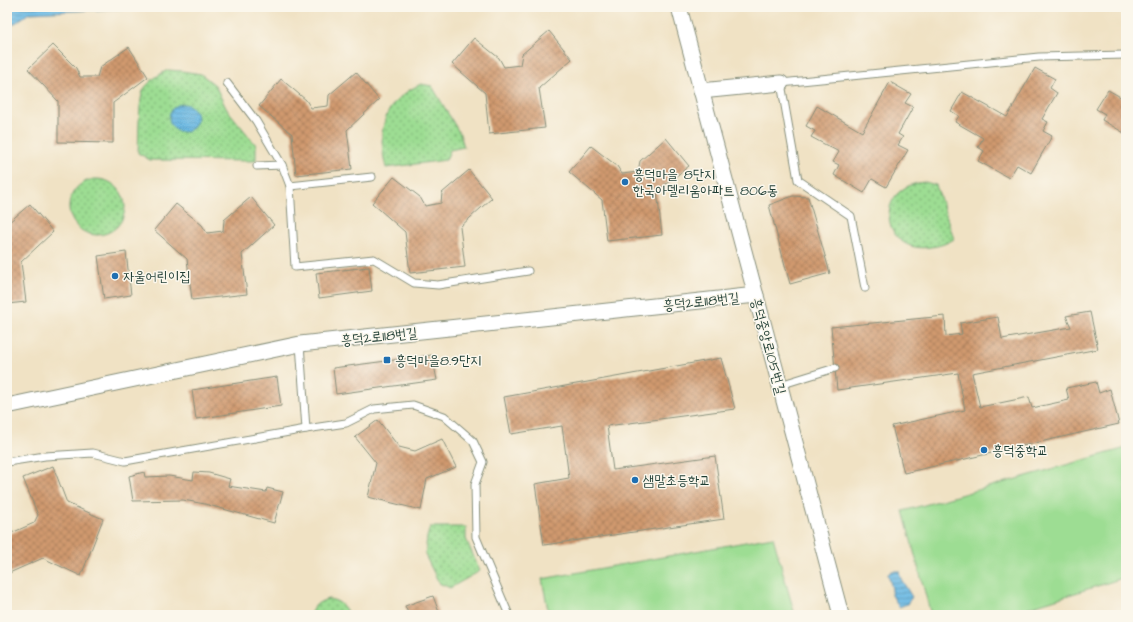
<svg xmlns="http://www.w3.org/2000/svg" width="1133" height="622" viewBox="0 0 1133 622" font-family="'Architects Daughter','Poor Story',sans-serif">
<defs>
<pattern id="green-dots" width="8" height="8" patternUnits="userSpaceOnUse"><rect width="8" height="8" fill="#9ddd93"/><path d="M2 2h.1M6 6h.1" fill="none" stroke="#7fb479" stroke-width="1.8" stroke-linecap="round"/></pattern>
<pattern id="water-rules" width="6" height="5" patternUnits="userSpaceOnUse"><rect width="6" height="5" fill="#6ab9e4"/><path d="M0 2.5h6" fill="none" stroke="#5798ba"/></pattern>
<pattern id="building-cross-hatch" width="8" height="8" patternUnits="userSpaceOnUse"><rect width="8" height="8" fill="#d0996e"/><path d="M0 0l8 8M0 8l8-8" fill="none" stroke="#a87e5b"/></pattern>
</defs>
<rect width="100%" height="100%" fill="#fbf7ec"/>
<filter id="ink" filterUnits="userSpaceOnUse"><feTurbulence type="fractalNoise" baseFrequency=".025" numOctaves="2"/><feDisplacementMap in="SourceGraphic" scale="8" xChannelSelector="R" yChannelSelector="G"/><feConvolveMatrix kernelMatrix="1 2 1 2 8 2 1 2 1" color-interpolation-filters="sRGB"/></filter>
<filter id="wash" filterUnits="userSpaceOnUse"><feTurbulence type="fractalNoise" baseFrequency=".012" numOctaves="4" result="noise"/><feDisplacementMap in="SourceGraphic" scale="16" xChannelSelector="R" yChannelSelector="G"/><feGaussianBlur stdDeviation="0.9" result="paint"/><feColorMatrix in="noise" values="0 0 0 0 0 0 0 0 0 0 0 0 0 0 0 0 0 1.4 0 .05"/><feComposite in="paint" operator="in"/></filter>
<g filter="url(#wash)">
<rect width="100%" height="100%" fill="#f0e2c4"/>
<!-- green -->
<g fill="url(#green-dots)" stroke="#5e8d64">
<path d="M168 70 182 71 201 74 215 85 226 108 256 145V161L150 160 138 153C139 138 138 100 144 89 150 80 160 74 168 70Z"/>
<path d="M421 84 432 86 460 134 464 147 450 150 446 160 386 168C377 129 382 102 421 84Z"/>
<circle cx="97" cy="207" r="28"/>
<path d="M925 182 936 185 954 239C946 244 939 246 931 247 882 256 871 186 925 182Z"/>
<path d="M430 527H466V539L480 571 450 588 439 583 425 555 427 537Z"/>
<path d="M328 599C338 600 345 605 348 615H310C313 606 318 602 328 599Z"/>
</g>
<!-- pitch -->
<g fill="#9ddd93" stroke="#5e8d64">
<path d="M1126 448V577L1005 615H931L903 511Z"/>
<path d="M773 537 795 615H549L542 579Z"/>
</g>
<!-- water -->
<g fill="url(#water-rules)" stroke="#447b8c">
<path d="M11 7H162L29 13 7 29V10Z"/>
<circle cx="183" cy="118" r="14"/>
<path d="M892 571H899L901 579 912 597 907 604 899 607 892 595V589L888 574Z"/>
</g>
<g id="blocks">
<!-- building -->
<g fill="url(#building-cross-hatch)">
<path d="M549 31 572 59 539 88 545 128 489 134 485 93 452 64 474 38 499 58 504 67 520 65 522 54Z"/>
<path d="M53 45 76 68 80 77H97L100 67 129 47 148 77 113 103V143L58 142V101L28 69Z"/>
<path d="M1035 68 1055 79 1050 88 1057 93 1042 119 1048 122 1043 131 1052 136 1031 173 1017 165 1009 178 978 161 984 151 978 147 983 138 955 122 959 116 951 111 962 92 1007 117Z"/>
<path d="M356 72 379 100 347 130 352 169 296 175 292 134 259 106 281 79 306 100 311 108 328 106 329 95Z"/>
<path d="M890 82 911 94 905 103 913 107 898 134 903 137 898 145 908 150 886 187 872 179 864 193 834 175 839 165 833 162 839 152 811 137 815 131 806 126 817 106 862 132Z"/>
<path d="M1108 90 1126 100V134L1102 120 1105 114 1096 109Z"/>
<path d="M666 138 689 166 657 191 662 235 607 241 602 200 569 172 591 146 617 166 622 174 638 172 640 161Z"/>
<path d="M469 170 492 198 460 227 465 267 410 273 405 232 372 203 394 177 420 197 425 206 441 203 442 193Z"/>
<path d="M793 196 808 197 830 273 790 284 769 205Z"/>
<path d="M251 197 274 225 242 254 247 294 192 300 187 259 154 230 176 204 202 225 207 233 223 231 224 220Z"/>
<path d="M30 204 53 232 21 262 26 302 7 304V224Z"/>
<path d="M126 252 131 295 104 299 98 256Z"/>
<path d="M369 267 372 291 319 298 316 273Z"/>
<path d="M1090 312 1098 349 972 373 980 407 1029 397 1032 408 1069 400 1066 388 1096 382 1099 393 1110 389 1119 424 904 473 892 426 965 410 958 373 837 390 831 327 945 316 946 336 962 334 960 323 998 317 1002 339 1071 327 1066 316Z"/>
<path d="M432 355 437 380 336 394 333 368Z"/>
<path d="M721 358 735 409 607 426 613 470 715 456 724 519 544 545 535 484 569 478 562 426 511 434 504 397Z"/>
<path d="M277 377 281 406 196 419 192 390Z"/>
<path d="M378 420 399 447 415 451 442 439 456 467 427 479 421 510 368 497 376 463 355 437Z"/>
<path d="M53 466 67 503 103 519 81 576 43 558 7 574V535L34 523 38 515 23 478Z"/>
<path d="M144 472 145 477 169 476 193 480 194 472 209 473 230 479 228 486 266 492 267 488 283 492 274 523 205 504 183 500 133 501 129 476Z"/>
<path d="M433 596 440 615H409L405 606Z"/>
</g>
</g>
</g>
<g filter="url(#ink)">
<use href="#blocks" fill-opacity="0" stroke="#88907c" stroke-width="1"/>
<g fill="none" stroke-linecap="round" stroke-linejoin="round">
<!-- service casing -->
<g stroke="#88907c" stroke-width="9">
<g id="service">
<path d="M227 83 256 121 282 165"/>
<path d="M257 166 282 165 290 186 372 177"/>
<path d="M290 186 295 267 374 259 414 283 438 285 528 271"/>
<path d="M865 288 851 216 798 180 781 83 1039 57 1126 55"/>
<path d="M300 344 306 429"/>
<path d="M780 385 835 368"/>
<path d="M7 462 45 456 93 453 125 461 306 429 346 423 374 409 413 405 444 416 473 441 483 462 475 484 476 537 509 615"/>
</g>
</g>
<!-- minor casing -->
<g stroke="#88907c" stroke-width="17">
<g id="minor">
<path d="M679 7 841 615"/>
<path d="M701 91 781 83"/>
<path d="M7 406 300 344 756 295"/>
</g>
</g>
<!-- service -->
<use href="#service" stroke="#fff" stroke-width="7"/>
<!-- minor -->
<use href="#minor" stroke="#fff" stroke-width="15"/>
</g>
</g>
<!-- markers -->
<g fill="#1f6fb2" stroke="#fbf7ec" stroke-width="1.5">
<circle cx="625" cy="182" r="4"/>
<circle cx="115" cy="276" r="4"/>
<rect x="383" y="356" width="8" height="8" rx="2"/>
<circle cx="984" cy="450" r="4"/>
<circle cx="635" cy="480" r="4"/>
</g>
<g text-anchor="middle" stroke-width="3" stroke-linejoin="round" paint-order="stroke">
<!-- poi labels -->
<g font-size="14" fill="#1f3d34" stroke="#fbf7ec" text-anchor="start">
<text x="633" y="179">흥덕마을 8단지<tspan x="633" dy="16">한국아델리움아파트 806동</tspan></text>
<text x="123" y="281">자울어린이집</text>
<text x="395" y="365">흥덕마을8.9단지</text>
<text x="992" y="455">흥덕중학교</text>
<text x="643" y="485">샘말초등학교</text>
</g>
<!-- street labels -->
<g font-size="14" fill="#1f3d34" stroke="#fbf7ec">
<text transform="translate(701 301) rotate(-6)" y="5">흥덕2로118번길</text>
<text transform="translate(379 336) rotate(-6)" y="5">흥덕2로118번길</text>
<text transform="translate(769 346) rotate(75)" y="5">흥덕중앙로105번길</text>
</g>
</g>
<!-- margin -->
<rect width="1133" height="622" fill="none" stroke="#fbf7ec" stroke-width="24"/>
</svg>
